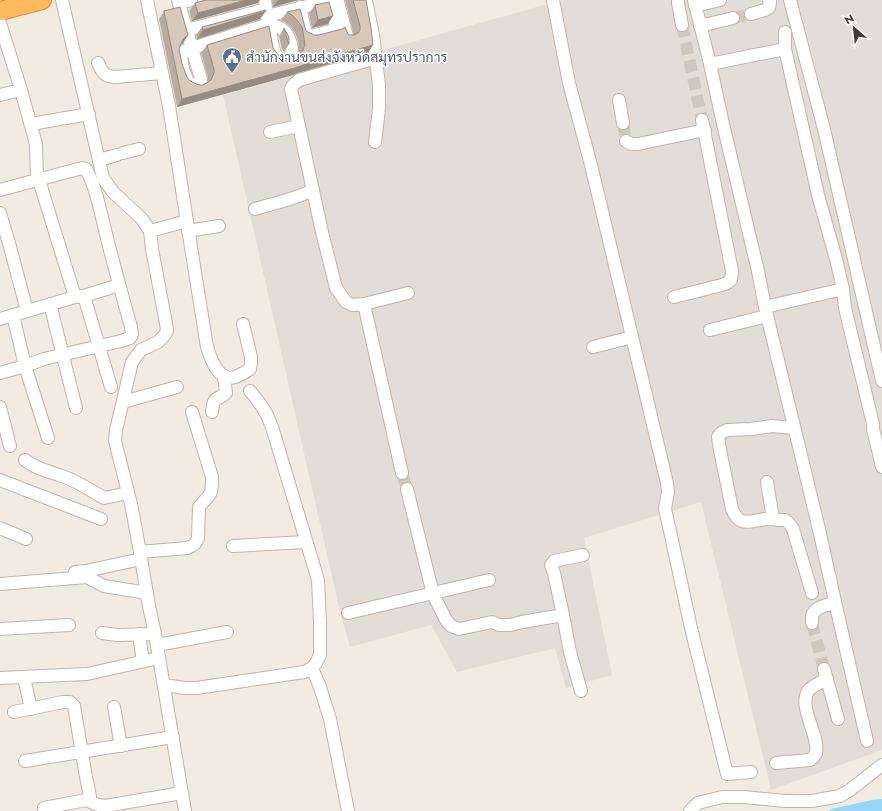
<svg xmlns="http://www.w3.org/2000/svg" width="882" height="811" viewBox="0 0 882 811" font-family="Jost,Sarabun,sans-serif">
<rect width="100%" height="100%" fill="#f2ebe1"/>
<!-- industrial -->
<path fill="#e3ddd7" d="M562 0H882V750L771 790 701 502 584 538 612 675 566 688 555 648 457 672 431 625 350 647 340 612 223 95Z"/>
<!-- water -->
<path fill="#98d7f4" d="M882 799V811H829L831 809 872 800Z"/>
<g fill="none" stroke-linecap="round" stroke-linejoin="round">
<!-- minor-tunnel -->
<g stroke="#cfc8be" stroke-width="12" stroke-dasharray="12 6" stroke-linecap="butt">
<path d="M733 18 751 14"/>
<path d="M682 25 702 120"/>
<path d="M623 123 626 141"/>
<path d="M402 473 407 489"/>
<path d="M812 623 824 669"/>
</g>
<!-- minor casing -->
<g stroke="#c0b5a7" stroke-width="14">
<g id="minor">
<path d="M62 0 103 178 113 192 142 219 150 231 152 249 166 323 167 331 164 336 158 342 141 350 132 362 116 430 115 441 131 504 140 552 149 606 155 634 185 811"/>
<path d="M147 0 169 106 193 260 207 347C211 359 218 382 235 377 241 375 245 372 250 369L251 363V357L243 324"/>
<path d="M178 0 201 79 200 83 194 86 188 82 183 69 181 57 184 51 192 48 269 24C273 26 278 26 282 29 290 35 295 50 289 59L284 60 279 59 275 54 273 47 270 30 267 16 265 0"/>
<path d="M336 0 338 2 347 36"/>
<path d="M366 0 373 35 379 85V109L375 142"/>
<path d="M553 0 569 83 591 165 667 483 668 492 665 509 670 531 691 628 727 774 751 772"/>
<path d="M678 0V3L682 25"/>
<path d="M694 0 710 64 723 124 758 271 765 307 818 525 836 606 867 741"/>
<path d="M790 0 824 129 882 381"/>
<path d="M179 3 191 0"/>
<path d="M695 6 720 0"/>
<path d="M300 7 306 34 311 36 334 30 336 25 328 1"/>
<path d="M751 14 765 10 769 8 770 2 769 0"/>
<path d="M267 16 332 0"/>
<path d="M0 23 21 90 36 144 37 181"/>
<path d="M700 26 733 18"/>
<path d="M187 30 266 9"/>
<path d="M785 32V49"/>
<path d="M376 58 299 80 293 85 291 89 322 232 336 288 346 302 352 305 364 304 402 473"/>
<path d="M98 63C103 73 103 76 115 77L162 73"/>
<path d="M710 64 785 49 818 195 836 259 843 289 765 307"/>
<path d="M0 95 21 90"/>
<path d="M619 100 623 123"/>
<path d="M31 124 89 114"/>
<path d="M270 132 299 126"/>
<path d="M626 141 631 144H638L705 130"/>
<path d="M123 153 139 149"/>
<path d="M99 160 117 155"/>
<path d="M39 180 75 297"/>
<path d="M0 190 82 168 86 169C96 187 100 210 105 230 113 263 122 295 131 327L132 334 130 338 121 341 44 359 25 366 0 373"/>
<path d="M255 209C275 203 295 199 313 190"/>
<path d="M0 213 9 243 27 311"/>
<path d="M150 231 187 221"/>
<path d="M188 231 219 226"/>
<path d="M843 289 845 308 873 424"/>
<path d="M84 296 111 387"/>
<path d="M674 297 722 285 727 283 731 280 732 271 702 120"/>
<path d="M50 304 76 408"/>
<path d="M364 304 408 293"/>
<path d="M13 315 25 366 48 438"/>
<path d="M0 319 75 297 84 296 119 285"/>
<path d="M710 330 767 316"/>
<path d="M593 347 632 337"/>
<path d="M123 402 177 387"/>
<path d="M0 407 10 446"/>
<path d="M212 412C214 394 216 402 226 393L224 376"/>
<path d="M794 428 772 426 751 429 727 430 721 433 718 437 720 450 732 509C740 528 749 521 766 519 770 519 774 519 778 520 780 520 783 520 785 520 788 521 791 526 793 529L812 593"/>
<path d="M873 429 878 450"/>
<path d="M879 454 882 467"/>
<path d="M25 460C36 469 48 471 62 476 77 481 90 490 104 498L128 493"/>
<path d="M0 480 101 519"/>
<path d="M767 482 773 519"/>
<path d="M407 489 433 594 446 620 451 626 459 629 492 622 499 625H510L522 622 563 615 570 652 581 691"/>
<path d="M0 528 26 539"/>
<path d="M233 546 306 542"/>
<path d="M140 552 187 548C193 546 196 544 198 538L199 507C201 504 204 502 206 499 213 493 212 485 212 477L192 412"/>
<path d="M75 572 86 571 141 559"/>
<path d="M0 584 87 577 104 586 147 593"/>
<path d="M348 613 489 580"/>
<path d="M563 615 554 573 551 565 554 561 583 555"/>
<path d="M812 623C812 623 812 617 812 616 814 607 827 605 835 603"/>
<path d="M0 629 69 625"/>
<path d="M102 633 117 635 155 634"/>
<path d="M139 634 142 655"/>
<path d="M157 645 227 632"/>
<path d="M312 668 320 687 330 719 348 811"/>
<path d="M824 669 838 719"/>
<path d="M0 678 87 674 159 658"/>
<path d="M25 682 31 709"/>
<path d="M164 685 185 688H197L304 672 312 668 316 663 320 655V623L318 580 272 427C267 412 260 403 250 391"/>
<path d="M114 707 121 746"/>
<path d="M14 712 63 702H70L74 706 86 777 89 791 90 797 86 800 81 801 44 808"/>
<path d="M25 761 173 737"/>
<path d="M776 763 810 760C812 758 815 756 816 753 820 737 798 707 808 691 812 686 821 682 827 679"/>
<path d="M86 800 98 805 105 806 182 793"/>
<path d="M690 811 698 803 722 797H744L785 801H812L840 796 850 790 882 765"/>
</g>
</g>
<!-- highway casing -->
<g stroke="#e68d27" stroke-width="20">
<path id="highway" d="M0 11 42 0"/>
</g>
<!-- minor -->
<use href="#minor" stroke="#fff" stroke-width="12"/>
<!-- highway -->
<use href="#highway" stroke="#ffba5f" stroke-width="18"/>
</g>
<!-- wall -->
<g fill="#b9ac9f">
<path d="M272 0H298L295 1 273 7Z"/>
<path d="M345 0H366L368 53 297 73 293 75 177 107 159 19 164 11 188 35 183 43 180 45 179 50 182 64 187 77 189 80 196 84 200 85H203L208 82V77L201 53 207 45 273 48 279 56 283 58 288 59 298 57 299 53 298 41 296 35 291 27 286 23 281 20 287 12 300 9 306 31 314 35 348 34 350 35H354Z"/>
<path d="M195 3H258L192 21 189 11Z"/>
<path d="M315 5 328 24 312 28 309 13Z"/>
<path d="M260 19 197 39 196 35 202 27Z"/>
<path d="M284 28 289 44 284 52 282 50 279 36Z"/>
</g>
<!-- shaded-wall -->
<g fill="#968c82">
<path d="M246 0H260L258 3 192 21 198 13Z"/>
<path d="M278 0H298L295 1 273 7Z"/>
<path d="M266 11 260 19 197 39 203 30Z"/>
<path d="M333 16 328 24 312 28 318 20Z"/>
<path d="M188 35 183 43 178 47 183 39Z"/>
<path d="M373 45 368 53 297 73 293 75 177 107 182 99Z"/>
</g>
<!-- building -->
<g fill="#d7c8b9" stroke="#968c82">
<path d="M206 0H246L198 13 195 3Z"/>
<path d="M353 0H366L371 28 373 45 303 65 298 67 182 99 164 11 180 7 188 35 183 39 180 46 179 50 182 64 187 77 189 80 196 84 200 85H203L211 80 214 73V69L207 45 269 26 273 48 279 56 283 58 288 59 296 58 299 57 303 50 305 45 303 32 302 27 296 19 292 15 287 12 300 9 306 31 314 35H319L342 29 345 27 348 34 350 35H354L358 33 360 30V26Z"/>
<path d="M329 2 333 16 318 20 315 5Z"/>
<path d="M266 10V11L203 30 202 27Z"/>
<path d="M284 28 289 37V44L288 42Z"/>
</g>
<!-- icons -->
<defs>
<g id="civic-pin" transform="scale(1)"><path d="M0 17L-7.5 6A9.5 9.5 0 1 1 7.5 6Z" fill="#5c6f8a" stroke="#fff"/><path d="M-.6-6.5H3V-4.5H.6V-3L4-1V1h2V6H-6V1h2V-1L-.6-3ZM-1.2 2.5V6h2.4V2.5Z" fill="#fff"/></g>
</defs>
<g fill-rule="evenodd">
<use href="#civic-pin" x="232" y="57"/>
</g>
<g text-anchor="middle" stroke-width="3" stroke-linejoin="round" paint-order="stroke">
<!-- service labels -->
<g font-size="14" fill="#4e5e75" stroke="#fff" text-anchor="start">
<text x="246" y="62">สำนักงานขนส่งจังหวัดสมุทรปราการ</text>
</g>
</g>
<!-- north arrow -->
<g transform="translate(854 28) rotate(332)" stroke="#ffffff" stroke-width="3" paint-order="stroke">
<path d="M0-3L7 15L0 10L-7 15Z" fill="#433b32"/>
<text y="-6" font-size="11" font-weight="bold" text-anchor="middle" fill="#433b32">N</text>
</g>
</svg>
